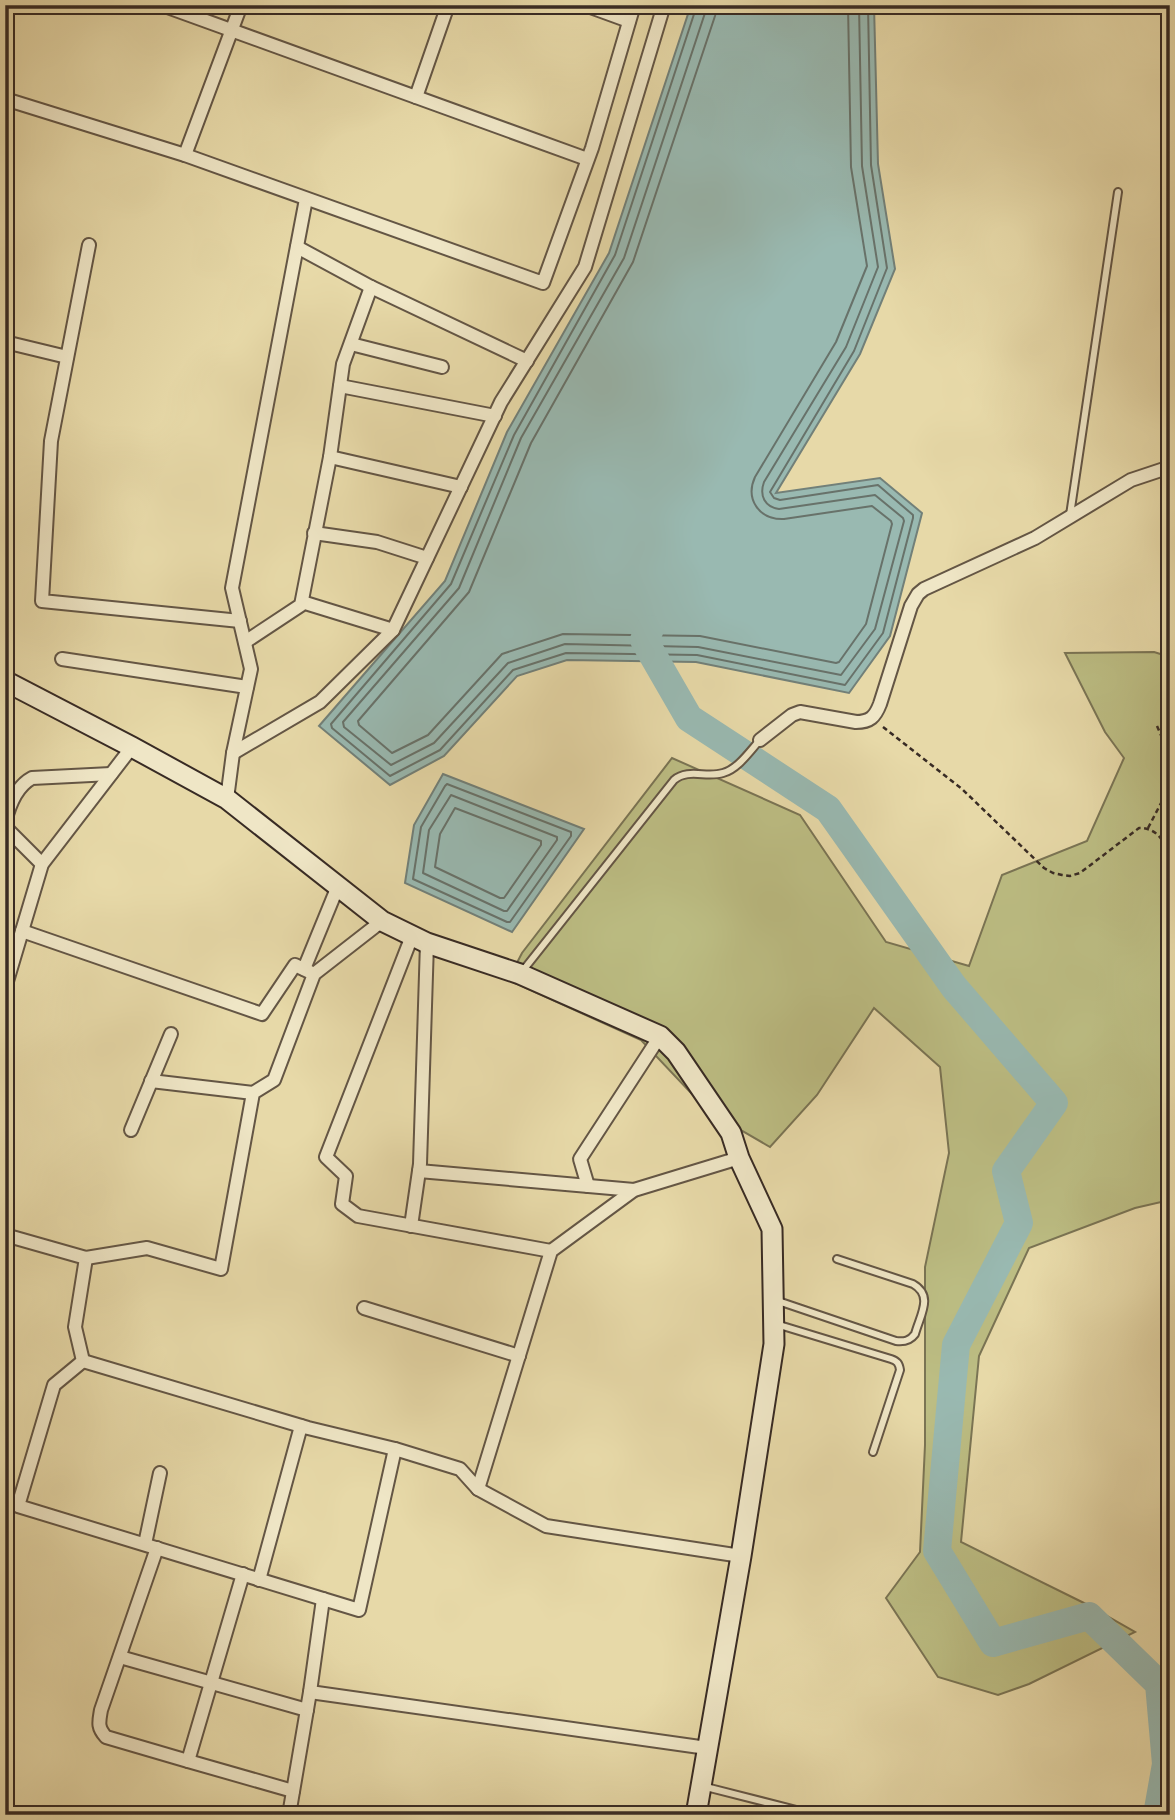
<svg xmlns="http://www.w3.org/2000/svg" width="1175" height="1820" viewBox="0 0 1175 1820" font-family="Cardo,serif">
<rect width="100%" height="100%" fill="#e7d9a8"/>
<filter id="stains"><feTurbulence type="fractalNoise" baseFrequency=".00286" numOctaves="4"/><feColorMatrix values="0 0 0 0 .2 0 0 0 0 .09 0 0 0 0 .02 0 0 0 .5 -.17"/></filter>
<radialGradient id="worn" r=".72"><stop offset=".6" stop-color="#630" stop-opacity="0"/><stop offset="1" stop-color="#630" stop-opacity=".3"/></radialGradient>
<!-- green -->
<path fill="#bcbd83" stroke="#7a7454" stroke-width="2" d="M1154 652 1170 657V825H1168L1170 845V1200L1135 1208 1029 1248 979 1356 961 1542 1084 1603 1135 1632 1029 1684 998 1695 938 1677 886 1598 920 1552 925 1445V1267L949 1153 940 1067 874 1008 817 1095 770 1147 708 1111 641 1040 508 980 522 953 672 758 800 815 886 942 969 966 1002 875 1087 841 1124 758 1105 732 1065 653Z"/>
<!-- water -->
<g fill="#99b9b1" stroke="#728079" stroke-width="2">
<path d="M691 5H874L878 164 895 269 860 354 776 493 880 478 922 513 890 636 849 693 696 662 567 660 517 676 444 756 390 785 319 726 445 581 507 432 609 253Z"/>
<path d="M443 774 584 829 512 932 405 883 414 825Z"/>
</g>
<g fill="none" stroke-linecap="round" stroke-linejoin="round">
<!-- shore -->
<g stroke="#68726a" stroke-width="2">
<path d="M697 5 615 255 514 435 451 584 331 724 332 728 390 776 440 750 513 670 566 653 697 655 845 685 883 633 913 518V515L878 485 780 500 774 498 770 492 854 351 887 268 871 165 868 5"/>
<path d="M706 5 705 13 624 258 521 438 459 588 343 722 344 727 391 765 434 743 508 663 565 644 698 647 841 675 875 629 904 521 903 518 875 495 779 509C765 507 759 496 764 482L846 347 878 267 862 166 859 5"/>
<path d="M717 5 715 16 633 262 531 443 469 592 358 721 359 725 392 753 428 735 502 654 563 634 700 636 836 663 839 662 866 624 892 524 891 521 872 506 784 519C759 520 745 499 755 477L836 342 867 266 851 167 848 5"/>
<path d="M447 784 571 832V836L510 922H507L413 879 421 827 445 786Z"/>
<path d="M451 795 557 837V840L507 911H504L423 873 429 830Z"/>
<path d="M455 808 541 841V845L504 898H500L435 867 440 834Z"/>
</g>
<!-- river -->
<path stroke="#99b9b1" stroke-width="28" d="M650 629 644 640 689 718 828 809 954 987 1054 1103 1006 1171 1019 1223 956 1345 937 1551 993 1643 1089 1616 1159 1684 1166 1764 1157 1815"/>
<!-- lane casing -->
<g stroke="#645645" stroke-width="10">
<g id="lane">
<path d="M1070 515 1118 192"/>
<path d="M521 973 674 780C688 768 706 778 723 773 738 769 750 751 760 740"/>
<path d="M778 1301 896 1341C904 1342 910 1341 915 1334 920 1315 934 1296 913 1284L837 1259"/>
<path d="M776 1324 891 1359C897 1361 899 1363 900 1370L873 1452"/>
<path d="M702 1786 816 1815"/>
</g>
</g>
<!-- street casing -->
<g stroke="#645645" stroke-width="16">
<g id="street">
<path d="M162 5 587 159"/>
<path d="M585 5 629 21"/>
<path d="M416 97 448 5"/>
<path d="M5 99 185 155 543 283 592 148 634 5"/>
<path d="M185 155 241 5"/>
<path d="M89 245 51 441 42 601 240 621"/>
<path d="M297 247 371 287 527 361"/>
<path d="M5 342 67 357"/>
<path d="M351 344 442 367"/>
<path d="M340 386 495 416"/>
<path d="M330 457 461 487"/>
<path d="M314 533 377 542 427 558"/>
<path d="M302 602 393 630"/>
<path d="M245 642 301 605 330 457 343 364 371 287"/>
<path d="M62 659 247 687"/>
<path d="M760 740 792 715 800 712 856 722C870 722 875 717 880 704L911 606 918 594 924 589 1035 538 1131 480 1170 467"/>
<path d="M233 753 320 702 393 630 501 402 585 267 664 5"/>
<path d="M227 799 233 753 251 669 232 588 306 199"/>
<path d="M5 822C9 806 17 786 32 778L111 774"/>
<path d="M5 824 9 831 42 864"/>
<path d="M22 931 262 1014 295 965 314 974"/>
<path d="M412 936 326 1157 346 1176 342 1204 358 1216 551 1251"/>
<path d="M304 969 338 886"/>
<path d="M5 988 42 864 132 747"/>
<path d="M151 1081 253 1093"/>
<path d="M131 1130 171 1034"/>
<path d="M419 1171 634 1190"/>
<path d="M588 1186 580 1159 660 1036"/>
<path d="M411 1226 420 1164 427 943"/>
<path d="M5 1235 86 1258 147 1248 221 1269 253 1093 274 1080 314 974 382 921"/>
<path d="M364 1308 519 1356"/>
<path d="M83 1361 308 1428 395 1449 460 1469 478 1489 546 1526 741 1556"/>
<path d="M83 1361 54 1385 18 1506 359 1610 395 1449"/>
<path d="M83 1361 75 1327 86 1258"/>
<path d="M478 1489 551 1251 634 1190 739 1158"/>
<path d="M145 1544 160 1473"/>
<path d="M157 1548 101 1710C99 1722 97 1727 106 1737L188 1761 293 1791"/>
<path d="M259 1580 301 1426"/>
<path d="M120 1657 307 1710"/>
<path d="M310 1692 707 1748"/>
<path d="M188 1761 243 1574"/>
<path d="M289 1815 310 1692 323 1599"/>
</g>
</g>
<!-- secondary casing -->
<g stroke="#382b24" stroke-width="23">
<path id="secondary" d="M5 681 132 747 227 799 382 921 427 943 520 974 660 1036 676 1052 731 1133 739 1158 772 1229 774 1344 741 1556 696 1815"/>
</g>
<!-- path -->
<g stroke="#382b24" stroke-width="2.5" stroke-dasharray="5 3.5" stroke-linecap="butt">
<path d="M1157 726 1170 756"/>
<path d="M883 727 962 789 1044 868 1053 873 1062 875 1070 876 1080 873 1139 828C1158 828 1163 841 1170 855"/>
<path d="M1148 828 1170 786"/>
</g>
<!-- lane -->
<use href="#lane" stroke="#efe6c6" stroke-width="6"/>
<!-- street -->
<use href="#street" stroke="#efe6c6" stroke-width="12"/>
<!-- secondary -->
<use href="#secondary" stroke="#efe6c6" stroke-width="19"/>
</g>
<!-- margin -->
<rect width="1175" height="1820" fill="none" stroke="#e7d9a8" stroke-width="28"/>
<rect x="7" y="7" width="1161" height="1806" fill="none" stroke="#382b24" stroke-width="3.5"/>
<rect x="14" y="14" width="1147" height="1792" fill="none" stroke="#382b24" stroke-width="2"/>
<rect width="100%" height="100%" filter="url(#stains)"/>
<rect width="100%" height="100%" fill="url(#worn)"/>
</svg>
